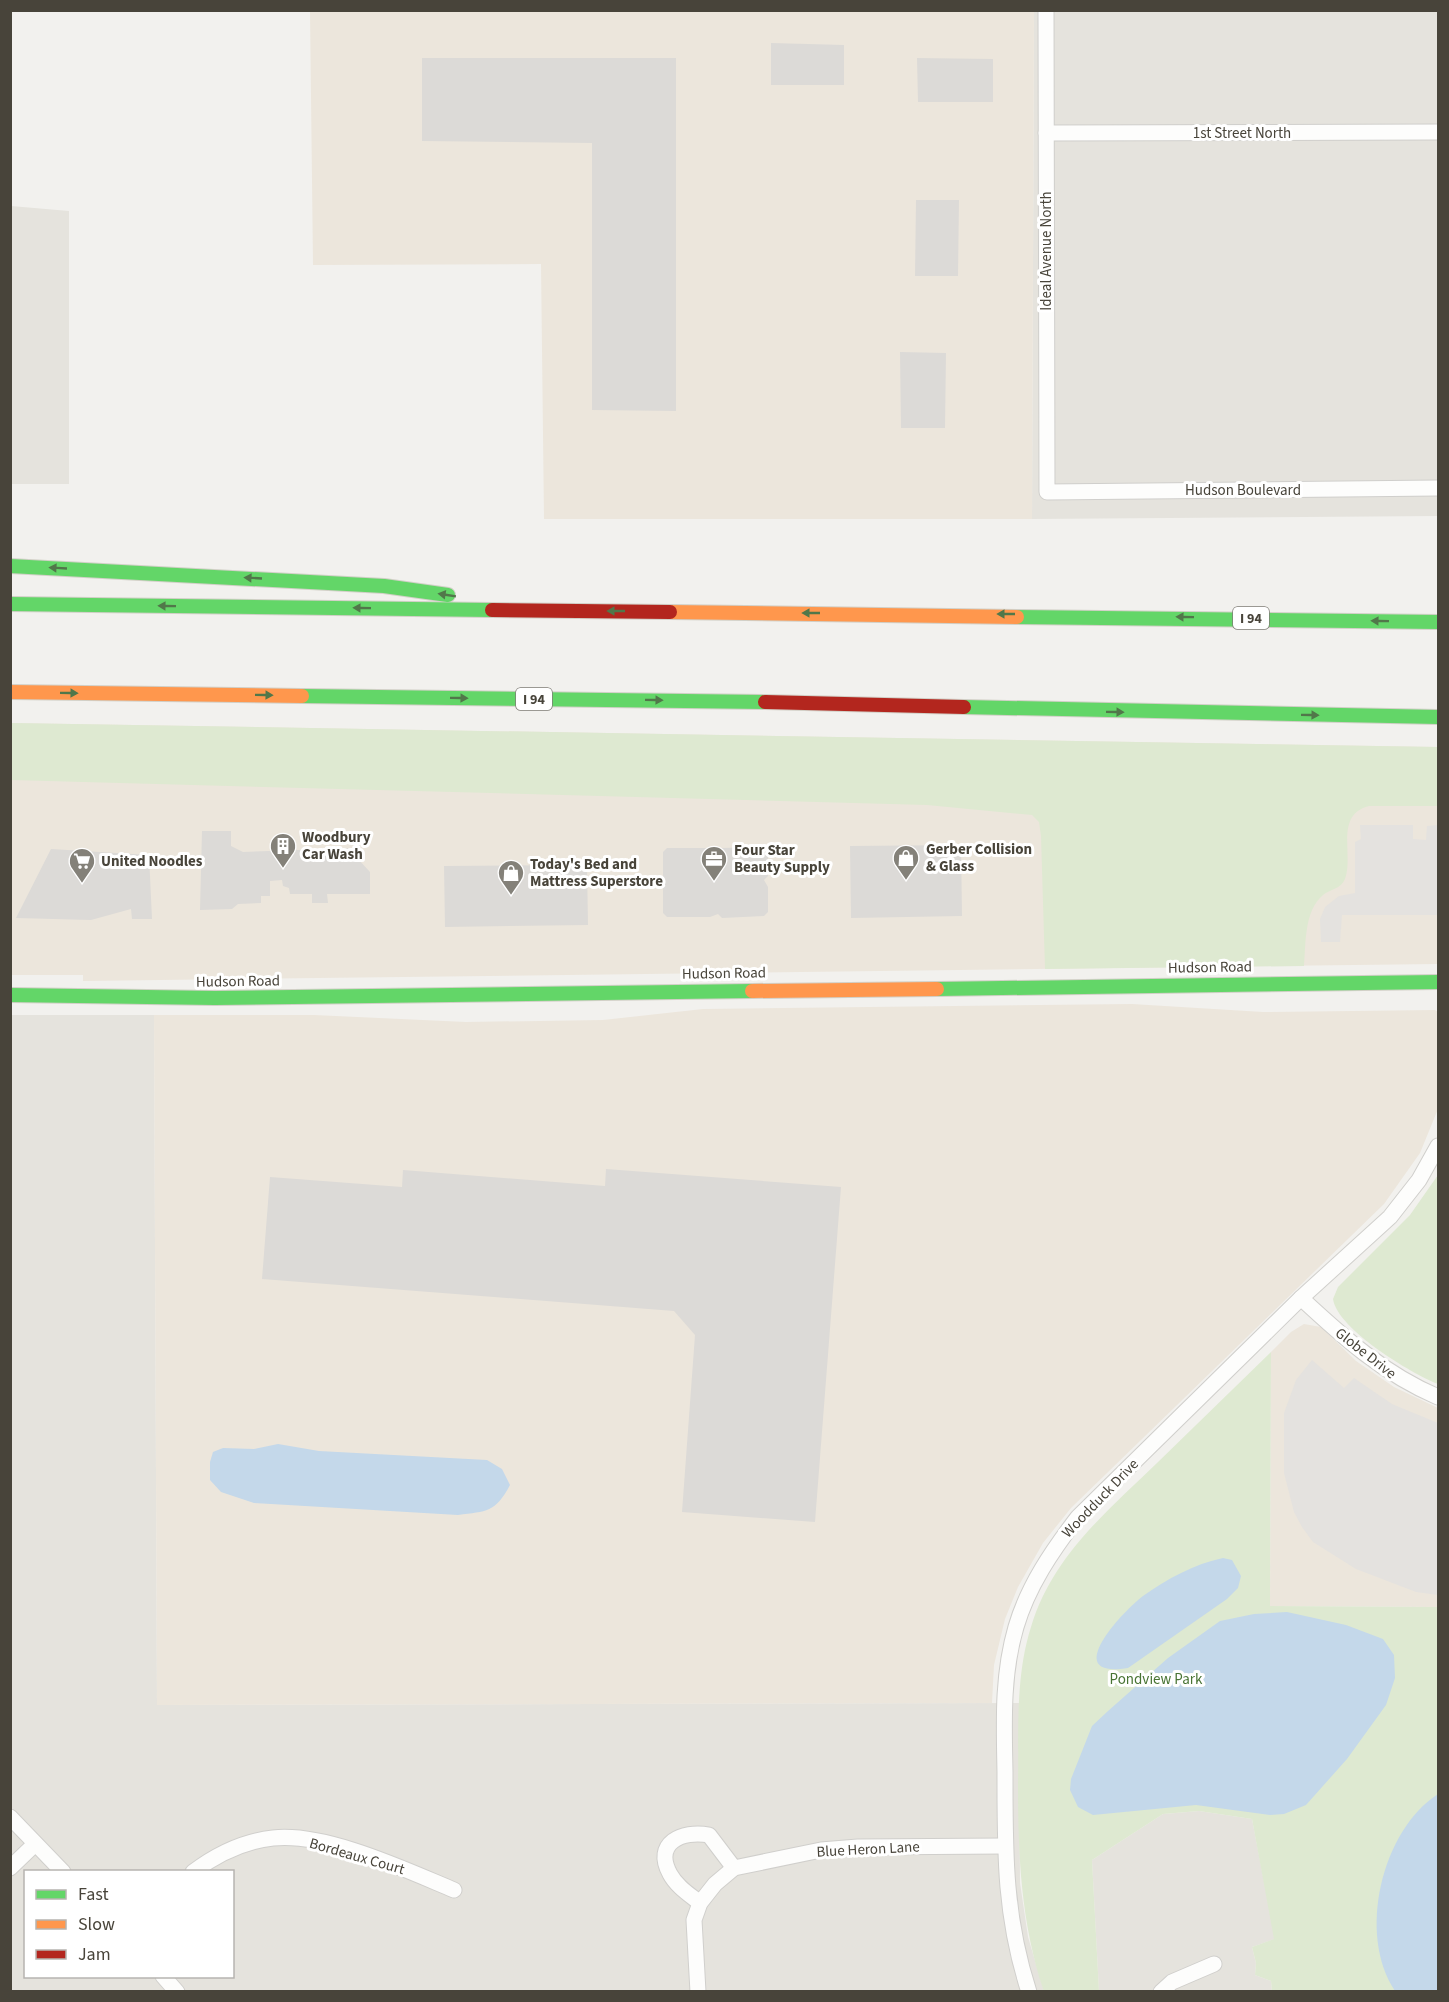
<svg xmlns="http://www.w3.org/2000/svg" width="1449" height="2002" viewBox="0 0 1449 2002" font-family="'Source Sans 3',sans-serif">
<rect width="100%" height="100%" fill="#f2f1ee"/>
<!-- residential -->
<g fill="#e5e3dd" fill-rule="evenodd">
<path d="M1034 11H1438V516L1032 519Z"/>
<path d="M11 206 69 211V484H11Z"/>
<path d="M11 1015H154L157 1705 1019 1703 1020 1883 1028 1937 1044 1991 11 1992ZM26 1872H232V1976H26Z"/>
<path d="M1199 1811 1252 1819 1275 1939 1252 1947 1256 1963 1255 1975 1271 1981 1272 1991H1099L1092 1860 1163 1814Z"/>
</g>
<!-- commercial -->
<g fill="#ece6dc">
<path d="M310 11H1034L1032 519H544L541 264 313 265Z"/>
<path d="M11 723 1438 747V964L83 981V975H11Z"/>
<path d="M1132 1004 1263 1012 1435 1010 1438 1012V1109L1420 1153 1384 1204 1071 1508 1043 1543 1018 1587 1005 1619 994 1665 992 1703 157 1705 154 1015H314L466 1022 603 1020 703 1009Z"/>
<path d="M1304 1324 1321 1327 1356 1361 1394 1387 1438 1408V1607L1270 1606 1271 1352 1291 1332Z"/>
</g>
<!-- green -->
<g fill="#dee9d1">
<path d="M11 723 1438 747V806H1369C1334 815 1354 855 1345 879 1341 889 1330 889 1323 895 1304 911 1306 943 1304 966L1045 969 1041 836 1039 822 1032 815 927 805 11 780Z"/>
<path d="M1438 1175V1384C1412 1374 1337 1329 1333 1299L1338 1287 1410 1215Z"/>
<path d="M1271 1352 1270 1606 1438 1607V1991H1272L1271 1981 1255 1975 1256 1963 1252 1947 1274 1939 1252 1819 1199 1811 1163 1814 1092 1860 1099 1991 1044 1992C1021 1923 1018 1856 1018 1785 1019 1732 1015 1677 1031 1627 1052 1557 1106 1512 1157 1463 1195 1426 1233 1389 1271 1352Z"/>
</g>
<!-- parking -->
<g fill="#e4e2df">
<path d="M1360 825H1413V839L1426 840 1427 826 1438 825V915H1342L1340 942H1321L1320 919 1325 907 1339 896 1355 893V842L1361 839Z"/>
<path d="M1312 1360 1344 1388 1354 1378 1392 1404 1438 1423V1595L1416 1592 1356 1569 1313 1542 1302 1527 1294 1512 1284 1473V1413L1296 1380Z"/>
</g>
<!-- water -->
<g fill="#c4d8ea">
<path d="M278 1444 319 1451 487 1460 502 1469 510 1485C495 1513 487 1511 458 1515L254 1503 221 1492 210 1480V1462L213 1452 223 1448 254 1449Z"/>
<path d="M1223 1558 1232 1560 1241 1576 1238 1588 1227 1599 1128 1668C1059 1679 1122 1612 1143 1596 1167 1579 1194 1564 1223 1558Z"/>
<path d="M1287 1612 1346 1625 1383 1639 1394 1655 1395 1678 1386 1705 1347 1759 1306 1805 1284 1814 1270 1815 1196 1805 1093 1815 1078 1807 1070 1790 1071 1779 1092 1726 1108 1711 1168 1658 1220 1621 1254 1614Z"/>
<path d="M1438 1794V1991H1395C1357 1935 1381 1831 1438 1794Z"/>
</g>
<!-- building -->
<g fill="#dcdad7">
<path d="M771 43 844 45V85H771Z"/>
<path d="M422 58H676V411L592 410V143L422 141Z"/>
<path d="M917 58 993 59V102H918Z"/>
<path d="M916 200H959L958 276H915Z"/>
<path d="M900 352 946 353 945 428H901Z"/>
<path d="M202 831H231V846L243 852 359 848V860L370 872V894H327L328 903H312V894H290L289 888 283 886 282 880 270 881V896H261V903L238 904 232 909 200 910Z"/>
<path d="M961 845 962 916 851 918 850 846Z"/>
<path d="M764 847 768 851V876L764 880 768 887V912L764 916 722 918 718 914 710 917H667L663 913V852L667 848H709L718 851 721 848Z"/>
<path d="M51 849 149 855 152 919H132L131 909 91 920 16 918Z"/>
<path d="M587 865 588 925 445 927 444 866Z"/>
<path d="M606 1169 841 1187 815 1522 682 1512 695 1335 674 1311 262 1279 270 1177 402 1187 403 1170 605 1186Z"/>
</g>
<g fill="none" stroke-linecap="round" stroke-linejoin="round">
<!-- street casing -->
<g stroke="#d0cfcc" stroke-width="17">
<g id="street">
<path d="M1046 10 1047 492 1438 488"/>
<path d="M1046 133 1438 132"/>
<path d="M1301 1298C1344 1338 1384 1374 1438 1397"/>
<path d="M10 1817 63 1872"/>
<path d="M10 1868 35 1844"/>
<path d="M193 1872C217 1854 244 1841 273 1838 325 1832 406 1870 454 1890"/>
<path d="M700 1903C690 1895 677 1887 670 1874 653 1843 682 1830 709 1835L734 1868"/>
<path d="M163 1976 177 1992"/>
<path d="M698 1992 694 1920 700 1903 715 1884 734 1868 821 1850 858 1847 1005 1846"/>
<path d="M1029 1992C1004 1915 1005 1851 1005 1772 1004 1722 1002 1675 1016 1627 1028 1586 1052 1551 1078 1517L1301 1298 1390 1217 1419 1180 1438 1146"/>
<path d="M1161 1992 1172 1982 1214 1964"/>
</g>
</g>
<!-- fast casing -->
<g stroke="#d2d0c7" stroke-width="16">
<g id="fast">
<path d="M10 566 384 586 448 595"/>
<path d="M10 604 492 610"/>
<path d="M1017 617 1438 622"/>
<path d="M302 696 765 702"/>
<path d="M964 707 1438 717"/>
<path d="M937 989 1438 982"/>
<path d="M10 995 215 998 752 991"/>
</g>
</g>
<!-- slow casing -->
<g stroke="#d2d0c7" stroke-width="16">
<g id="slow">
<path d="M670 612 1017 617"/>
<path d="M10 692 302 696"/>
<path d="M752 991 937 989"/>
</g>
</g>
<!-- jam casing -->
<g stroke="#d2d0c7" stroke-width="16">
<g id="jam">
<path d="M492 610 670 612"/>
<path d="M765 702 964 707"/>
</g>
</g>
<!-- street -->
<use href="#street" stroke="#fdfdfc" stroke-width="15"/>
<!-- fast -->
<use href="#fast" stroke="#63d668" stroke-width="14"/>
<!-- slow -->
<use href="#slow" stroke="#ff974d" stroke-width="14"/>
<!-- jam -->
<use href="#jam" stroke="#b3261e" stroke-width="14"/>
</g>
<!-- one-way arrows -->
<defs><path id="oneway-solid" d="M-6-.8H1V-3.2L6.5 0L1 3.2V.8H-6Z" transform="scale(1.5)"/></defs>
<g fill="#51774a">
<use href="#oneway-solid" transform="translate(58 568) rotate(-177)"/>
<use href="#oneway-solid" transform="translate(253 578) rotate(-177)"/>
<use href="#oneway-solid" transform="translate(447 595) rotate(-171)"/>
<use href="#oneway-solid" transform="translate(167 606) rotate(-179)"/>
<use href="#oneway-solid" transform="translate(362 608) rotate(-179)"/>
<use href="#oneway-solid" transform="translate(616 611) rotate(-180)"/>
<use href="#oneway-solid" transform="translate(811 613) rotate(-180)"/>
<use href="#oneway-solid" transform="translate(1006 614) rotate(-180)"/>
<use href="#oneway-solid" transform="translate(1185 617) rotate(-179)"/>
<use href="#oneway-solid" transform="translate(1380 621) rotate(-179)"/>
<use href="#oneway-solid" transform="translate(69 693) rotate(1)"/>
<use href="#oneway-solid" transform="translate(264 695) rotate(1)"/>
<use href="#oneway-solid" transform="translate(459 698) rotate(1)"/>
<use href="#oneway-solid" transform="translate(654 700) rotate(1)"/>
<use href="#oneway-solid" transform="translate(1115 712) rotate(1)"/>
<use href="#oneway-solid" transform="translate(1310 715) rotate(1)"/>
</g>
<!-- icons -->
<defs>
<g id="building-pin" transform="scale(1.35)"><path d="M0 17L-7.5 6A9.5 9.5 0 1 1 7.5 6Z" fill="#848179" stroke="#fff"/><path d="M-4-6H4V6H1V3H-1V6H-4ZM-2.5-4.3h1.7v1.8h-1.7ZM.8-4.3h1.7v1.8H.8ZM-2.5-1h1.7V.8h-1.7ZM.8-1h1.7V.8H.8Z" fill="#fff"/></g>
<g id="shop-pin" transform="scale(1.35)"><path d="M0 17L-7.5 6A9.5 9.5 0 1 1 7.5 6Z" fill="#848179" stroke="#fff"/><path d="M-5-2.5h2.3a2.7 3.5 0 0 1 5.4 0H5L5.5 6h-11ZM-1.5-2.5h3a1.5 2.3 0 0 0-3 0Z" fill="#fff"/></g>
<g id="office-pin" transform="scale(1.35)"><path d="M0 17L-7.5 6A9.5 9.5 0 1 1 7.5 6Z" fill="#848179" stroke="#fff"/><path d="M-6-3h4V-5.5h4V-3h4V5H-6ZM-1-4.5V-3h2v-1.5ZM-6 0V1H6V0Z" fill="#fff"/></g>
<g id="supermarket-pin" transform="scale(1.35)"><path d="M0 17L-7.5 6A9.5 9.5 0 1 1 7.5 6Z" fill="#848179" stroke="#fff"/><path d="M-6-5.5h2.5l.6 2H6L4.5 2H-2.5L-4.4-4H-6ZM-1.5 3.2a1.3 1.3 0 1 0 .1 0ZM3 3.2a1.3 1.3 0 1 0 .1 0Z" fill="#fff"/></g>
</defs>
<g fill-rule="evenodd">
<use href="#building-pin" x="283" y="846"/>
<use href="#shop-pin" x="906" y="858"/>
<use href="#office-pin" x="714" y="859"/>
<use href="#supermarket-pin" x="82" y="861"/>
<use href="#shop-pin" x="511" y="873"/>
</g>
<g text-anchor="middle" stroke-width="6" stroke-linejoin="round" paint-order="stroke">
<!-- shield labels -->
<g fill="#fff" stroke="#7f7c75" stroke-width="1.5">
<rect x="1233" y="607" width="36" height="22" rx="4.5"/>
<rect x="516" y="688" width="36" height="22" rx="4.5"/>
</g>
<g font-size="14" font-weight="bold" fill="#48443a">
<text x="1251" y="623">I 94</text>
<text x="534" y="704">I 94</text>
</g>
<!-- street labels -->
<g font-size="15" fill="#48443a" stroke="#fff">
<text x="1242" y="138">1st Street North</text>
<text transform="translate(1046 251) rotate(-90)" y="5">Ideal Avenue North</text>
<text x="1243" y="495">Hudson Boulevard</text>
<text transform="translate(1210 967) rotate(-1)" y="5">Hudson Road</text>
<text transform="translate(724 973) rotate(-1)" y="5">Hudson Road</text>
<text transform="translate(238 981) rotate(-1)" y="5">Hudson Road</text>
<text transform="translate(1366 1353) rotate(38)" y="5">Globe Drive</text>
<text transform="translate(1100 1498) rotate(-46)" y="5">Woodduck Drive</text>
<text transform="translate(868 1849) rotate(-3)" y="5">Blue Heron Lane</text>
<text transform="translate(357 1856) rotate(16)" y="5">Bordeaux Court</text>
</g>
<!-- poi labels -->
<g font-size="15" font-weight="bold" fill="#48443a" stroke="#fff" text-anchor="start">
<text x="302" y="842">Woodbury<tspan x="302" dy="17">Car Wash</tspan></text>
<text x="926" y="854">Gerber Collision<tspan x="926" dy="17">&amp; Glass</tspan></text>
<text x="734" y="855">Four Star<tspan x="734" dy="17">Beauty Supply</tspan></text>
<text x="101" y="866">United Noodles</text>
<text x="530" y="869">Today's Bed and<tspan x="530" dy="17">Mattress Superstore</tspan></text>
</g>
<!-- park labels -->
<g font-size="15" fill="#487434" stroke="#fff">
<text x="1156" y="1684">Pondview Park</text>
</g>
</g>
<!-- border -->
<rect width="1449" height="2002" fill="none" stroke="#48443a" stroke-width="24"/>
<!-- legend -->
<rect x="24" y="1870" width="210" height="108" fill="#ffffff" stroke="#b6b4b0" stroke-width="1.5"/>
<rect x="36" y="1890" width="30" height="9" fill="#63d668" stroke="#b6b4b0" stroke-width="1.5"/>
<text x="78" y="1900" font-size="18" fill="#48443a">Fast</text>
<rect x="36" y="1920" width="30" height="9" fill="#ff974d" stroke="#b6b4b0" stroke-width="1.5"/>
<text x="78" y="1930" font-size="18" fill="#48443a">Slow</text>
<rect x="36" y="1950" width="30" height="9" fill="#b3261e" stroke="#b6b4b0" stroke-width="1.5"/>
<text x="78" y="1960" font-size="18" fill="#48443a">Jam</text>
</svg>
